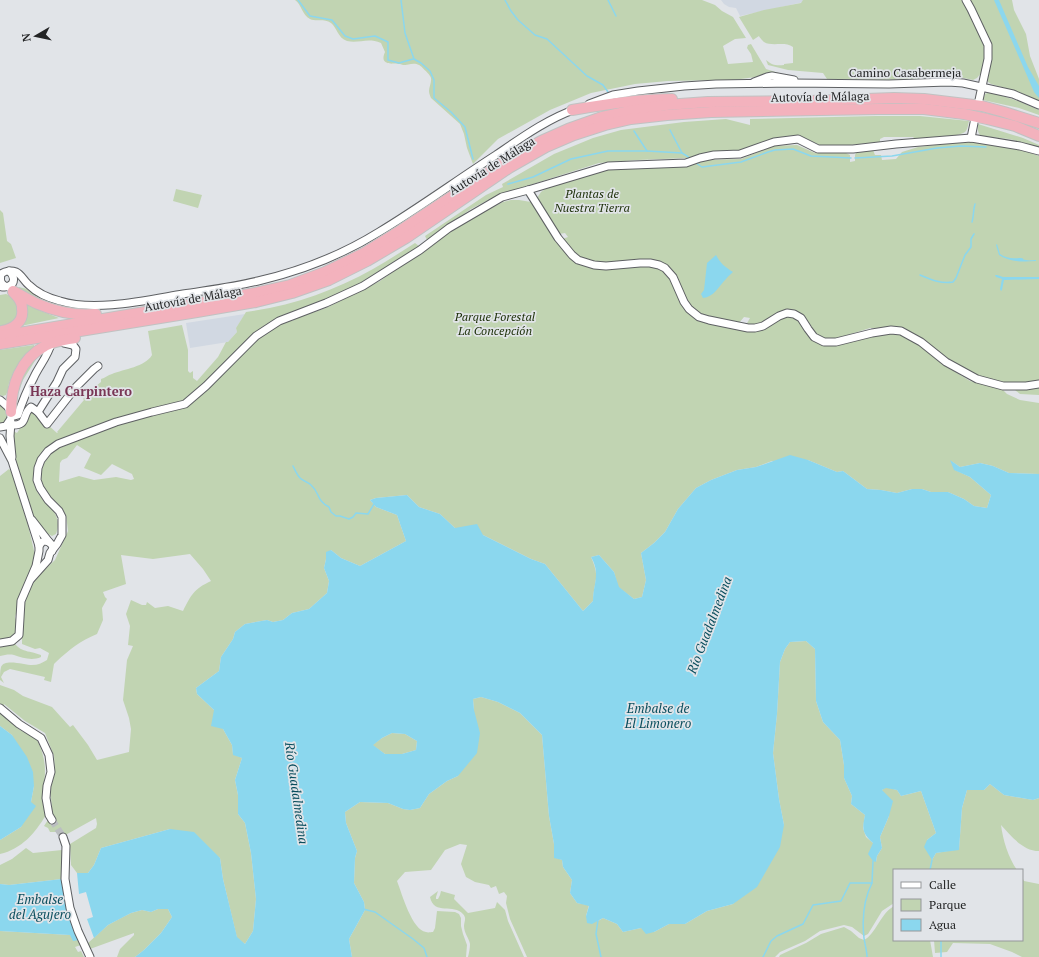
<svg xmlns="http://www.w3.org/2000/svg" width="1039" height="957" viewBox="0 0 1039 957" font-family="'PT Serif',serif">
<rect width="100%" height="100%" fill="#e1e4e8"/>
<!-- built -->
<g fill="#d1d8e2">
<path d="M721 0H813L740 16 736 8 729 7 724 4Z"/>
<path d="M245 314 236 328 237 332 228 342 190 348 186 323Z"/>
</g>
<!-- green -->
<g fill="#c1d4b2" fill-rule="evenodd">
<path d="M295 0H702L715 5 722 11 733 17 746 38 735 39 723 46 728 64 753 62 751 54 747 48 748 45 751 44 766 69 788 76 801 77H788L767 73 756 77 733 80 668 81 635 84 591 93 550 110 498 139 473 164 467 148 464 134 460 124 431 98C430 96 429 93 429 91 429 86 433 80 430 76 430 75 420 65 419 65 414 62 408 65 403 65 402 65 401 64 400 64 392 63 379 66 385 52L381 43C367 37 359 44 347 41 338 38 337 28 331 23 324 18 316 22 310 19 302 15 302 5 295 0Z"/>
<path d="M803 0H962L969 10 985 45V58L982 72 977 78 973 80 949 75 906 80 827 79 823 73 788 70 768 65 766 60C772 65 776 66 784 65V64L793 63V47C785 41 772 47 764 42 763 41 759 37 759 36L753 40 739 17 764 10 801 3Z"/>
<path d="M970 0H1012L1014 10 1026 34 1030 56 1039 79V102L1019 92 991 84 988 82C986 71 993 60 992 48 991 37 975 11 970 0Z"/>
<path d="M990 92 1018 101 1039 110V115L1019 108 983 100 985 94Z"/>
<path d="M876 116H920L969 121C968 124 968 128 966 131 960 138 926 138 916 140L913 137H884L880 139V142L850 145 822 146 798 135 782 137 768 140 754 146 739 151H717L687 158 638 160 599 163 505 193 488 200 471 209 427 240 425 236 486 195 503 187 502 184 554 154 593 138 621 130 684 122 726 119 750 125V119Z"/>
<path d="M978 124 1023 138 1039 145V148L1028 144 1009 139 981 136C977 132 978 129 978 124Z"/>
<path d="M963 142H983L1023 150 1039 156V381L1016 383 1001 382 977 376 893 328H870L835 339H828L820 337 814 333 794 311 761 324 755 325H746L750 318 744 317 739 323 713 318 697 313 687 302 675 274 671 269 663 263 654 261 607 263 590 262 580 257 569 250 562 239 568 237 565 233 559 234 537 198 541 192 545 189 562 182 609 169 702 160 741 159 773 146 797 145 815 153H846L850 155V162L855 161V155L856 153 873 150 875 155H881L882 160 896 159 902 152 918 147 928 146 950 143Z"/>
<path d="M176 189 202 195 198 208 173 201Z"/>
<path d="M511 200H519L531 202 562 249 575 261 598 269 624 268 647 266 655 267 664 271 670 278 692 315 749 330 782 318 789 316 794 317 799 321 808 334 835 345 889 333 901 335 919 344 944 365 970 381 1002 389 1007 394 1020 400 1039 403V474L1009 473 993 466 980 463 960 467 951 461 955 470 970 477 991 495 987 508 974 506 964 499 948 492H931L922 489H912L897 493 881 490 867 489 843 471 837 472 808 460 772 461 756 467 737 470 711 480 696 488 678 509 665 532 654 543 641 553 646 580 642 597 634 599 618 587 614 572 599 555 591 557C594 564 597 571 596 579 595 586 593 593 593 601L583 611 545 564 531 559 483 535 455 528 440 514 419 507 407 495 376 498 370 500 376 507 397 515 406 541 360 566 341 558 331 550 326 559 324 568 329 581 327 593 309 609 292 613 283 620 273 622 267 620 245 624 235 632 233 639 221 657 219 671 196 688 197 694 214 710 223 729 232 745 233 754 242 758 235 780 238 795V814L245 823 251 853 256 899 253 931 245 944 237 938 223 879 220 858 170 829 101 848 94 865 88 873H77L71 865 70 844 96 828 97 824 96 818 60 838 57 832H50L48 828 44 826 48 820 50 822 52 814V807L50 790 55 773 54 756 45 733 25 721 4 704C5 715 11 724 20 730 27 734 36 735 39 744 43 753 45 762 45 771 45 777 44 782 43 787 43 797 45 806 46 815 35 833 22 849 0 854V840L21 827 31 802 34 786 12 735 0 726V685L14 690 23 696 52 707 70 727 73 725 88 745 97 760 129 752 131 729 129 718 123 700 127 660 133 646 128 645 130 626 126 614 131 600 142 605H146L147 602 155 608 168 606 183 611C191 595 194 589 211 581L203 569 190 554 153 559 121 555 126 584 103 592 105 597 107 599 102 608 103 620 97 634C80 641 70 649 56 662L54 664 51 682 44 680 45 677 10 669 4 672 1 677 4 683 0 680C0 676 0 671 1 667 4 658 25 665 32 665 38 665 42 663 47 660L49 653 40 648 35 649 22 644V617L24 606 30 588 37 577 55 560 68 531 66 515 62 508 47 493 43 485 41 478 42 470 44 463 50 455 55 450 74 442 66 437C52 443 41 448 38 464 36 469 34 476 34 482 37 505 65 507 56 534L52 536C27 526 13 455 13 431L17 433 19 430 31 410 57 433H58L57 432 84 400 83 399 90 392V391L101 382V379C105 378 108 375 112 374 124 369 145 367 152 355L148 331 182 325 188 350V371L190 373 193 371V378L197 381 218 357 226 342H228L237 332 236 328 246 312C291 306 334 291 373 269 387 261 401 252 415 243L419 246C398 260 378 275 356 286 336 297 314 304 293 312L292 321 297 318 326 308 380 281 462 223 503 202ZM77 445 91 454 84 468 101 475 112 464 132 474 134 479 131 480 116 477 94 480 79 476 59 482 60 463 62 460 67 458Z"/>
<path d="M0 210 3 213 7 241 11 244 16 258 0 263Z"/>
<path d="M19 287 27 289 39 296 54 303 68 307 86 308H98V310L85 312 53 306 18 289Z"/>
<path d="M6 294 13 297 20 311 16 320 0 329V295Z"/>
<path d="M27 303 41 311 59 318 21 326 27 314Z"/>
<path d="M34 345V348C24 359 15 368 9 383 8 387 8 391 6 395L3 396 0 395V350Z"/>
<path d="M38 356 23 380 18 394 16 410 14 392 28 365Z"/>
<path d="M1039 388V395L1020 394 1015 390Z"/>
<path d="M0 405C11 408 11 421 0 424Z"/>
<path d="M9 469 11 471 28 525 35 555 33 567 25 581 15 617 17 623V630L12 638C18 653 28 650 41 655V657C32 661 23 658 14 655 9 654 5 655 0 656V476Z"/>
<path d="M806 641 815 649 816 701 823 722 840 740 844 765V778L852 796 851 804 865 815 863 828 866 837 873 843 876 862 877 856 882 848 880 837 889 816 882 790 886 787 897 790 901 796 921 791 936 833 927 840 932 860 936 853 959 849 962 808 967 790H984L990 784 1004 795 1033 800 1039 798V851C1023 851 1011 836 1001 825 1003 840 1008 857 1017 870H894V903L882 911 868 934 864 936 852 927 844 925 820 931 805 941 780 952 775 957H527L510 919 506 903 507 896 504 892 499 894 496 886 491 888 489 885 475 882 466 877 461 864 467 845 460 844 445 850 431 870 405 872 397 881C402 894 412 930 426 932 428 933 431 932 433 932L435 928 437 911 455 912 459 914 461 918V926L463 934 467 945 466 957H352L349 939 365 910 364 902 354 883 355 858 357 851 346 823 345 812 360 802 388 803 403 809 410 810 420 808 429 794 447 781 458 776 474 710 473 699 481 697 498 702 520 713 542 735 549 816 554 844V857L562 860 563 867 572 880 570 893 577 903 589 905 586 916 598 921 603 918 617 924 623 932 641 928 654 932 669 924H685L707 911 733 904 784 825 779 799 773 753 777 714 780 662 785 649 790 642Z"/>
<path d="M392 733 405 734 417 741 416 750 402 754H385L372 745 382 738Z"/>
<path d="M26 848 33 853 62 850V879L9 885 0 884V865L12 859Z"/>
<path d="M1022 877 1024 881 1039 884V957H1022L1012 952 990 944 953 943 947 952 935 953 934 940H1022Z"/>
<path d="M438 891 436 897V899H438L440 895 441 891 455 895 454 899 468 913 495 908 497 902 505 910 508 921 524 957H468C469 953 470 948 470 944 469 938 464 933 464 926 464 922 467 918 463 914 454 903 434 916 430 897Z"/>
<path d="M894 906V940H930L933 957H779L780 955 806 943 821 934 844 927 851 931 859 938 864 940C876 934 880 914 894 906Z"/>
<path d="M158 909H168L172 917 161 933 144 950 135 957H117L120 949 134 935V933L90 949 88 943 108 925 121 918 131 913 142 910 151 912Z"/>
<path d="M0 931 70 935 79 940 81 945 75 947 78 952 81 951 84 957H0Z"/>
</g>
<!-- water -->
<g fill="#8bd7ee" fill-rule="evenodd">
<path d="M994 0H999L1008 21 1028 67 1039 86V98L1034 92 1025 71Z"/>
<path d="M997 244 1000 254C1006 258 1012 259 1019 258 1026 258 1020 259 1026 260 1029 261 1033 260 1036 260V261C1023 262 1010 262 999 255L996 245Z"/>
<path d="M716 255C720 263 725 267 733 272 731 274 728 276 726 279 719 286 714 297 703 298L701 294 704 290 707 263Z"/>
<path d="M995 275H997L1003 277H1039V279L1004 280 1002 290 1001 291 1000 289 1002 279 996 277Z"/>
<path d="M790 455 808 460 837 472 843 471 867 489 881 490 897 493 912 489H922L931 492H948L964 499 974 506 987 508 991 495 970 477 954 470 950 460 960 467 980 463 993 466 1009 473 1039 474V798L1033 800 1004 795 990 784 984 790H967L962 808 959 850 936 853 932 860 924 847 927 840 936 833 921 791 901 796 897 790 886 788 882 790 893 801 889 816 880 837 882 848 877 856 876 862 873 861 868 854 873 843C862 833 862 829 865 815L851 804 852 796 844 778V765L840 740 823 722 816 701 815 649 806 641 790 642 785 649 780 662 777 714 773 753 779 799 784 825 780 847 757 887 733 904 707 911 685 924H669L654 932 646 934 641 928 623 932 617 924 603 918 592 924 587 923 586 916 589 906 577 903 570 893 572 880 563 867 562 860 554 858V844L549 816 542 735 520 713 498 702 481 697 473 699 474 710 480 733 477 753 458 776 447 781 429 794 420 808 410 810 403 809 388 803 360 802 345 812 346 823 357 851 355 858 354 883 364 902 365 910 349 939 352 957H135L144 950 161 933 172 917 168 909H158L151 912 142 910 131 913 108 925 94 938 87 919 93 917 86 892 79 894 77 873H88L94 865 101 848 170 829 194 832 220 858 223 879 237 937 245 944 253 931 256 899 251 853 245 823 238 814V795L235 780 242 758 233 755 232 745 223 729 211 726 214 710 197 694 196 688 219 671 221 657 233 639 235 632 245 624 267 620 273 622 283 620 292 613 309 609 327 593 329 581 324 568 326 559V552L331 550 341 558 360 566 406 541 397 515 376 507 370 500 376 498 407 495 419 507 440 514 455 528 477 524 483 535 531 559 545 564 583 611 593 601C593 584 601 574 591 557L599 555 614 572 619 587 634 599 642 597 646 580 641 553 654 543 665 532 678 509 696 488 711 480 737 470 756 467ZM392 733 405 734 417 741 416 750 402 754H385L373 745 382 738Z"/>
<path d="M0 726 12 735 27 757 33 772 34 786 31 802 36 806 21 827 0 840Z"/>
<path d="M62 879C65 900 68 921 79 940L73 941 70 935 0 931V884L9 885Z"/>
</g>
<g fill="none" stroke-linecap="round" stroke-linejoin="round">
<!-- stream -->
<g stroke="#8bd7ee" stroke-width="1.5">
<path d="M298 0 310 16 332 20 345 36 353 39 375 36 388 42V60L399 63 413 59"/>
<path d="M401 0 405 33 414 59 421 63 430 71 434 80V98L451 112 465 127 473 159"/>
<path d="M505 0 511 11 518 20 535 35 547 39 587 76 603 85 608 92"/>
<path d="M608 0 616 16"/>
<path d="M670 130 682 153"/>
<path d="M634 131 647 151"/>
<path d="M855 158 892 156 937 148 961 146 986 147"/>
<path d="M696 163 702 167 741 162 768 152 775 150 793 149 811 156 851 158"/>
<path d="M508 184 533 177 571 159 608 151H647L682 153 690 158"/>
<path d="M972 222C974 216 973 210 975 204"/>
<path d="M920 275C932 280 941 284 953 282L956 278 965 255 971 247V239L974 234"/>
<path d="M293 466C295 470 297 475 300 478 303 481 308 482 311 485 320 493 316 500 329 507L331 512 336 516H340L349 519 353 517 356 513 368 514 374 504H375"/>
<path d="M930 870 932 860"/>
<path d="M363 909 375 912 413 939 424 948 427 957"/>
<path d="M598 920 596 934 601 957"/>
<path d="M763 957 771 941 777 936 803 924 813 905 841 901 850 883H872L873 861"/>
<path d="M867 957C867 951 865 945 864 938 862 920 864 899 872 883"/>
<path d="M941 957V940"/>
</g>
<!-- minor-tunnel -->
<path stroke="#bbbec1" stroke-width="7" stroke-dasharray="7 3.5" stroke-linecap="butt" d="M52 820 63 837"/>
<!-- minor casing -->
<g stroke="#5e6063" stroke-width="9">
<g id="minor">
<path d="M966 0 971 9 988 45V59L979 100"/>
<path d="M754 82 767 77 772 76 794 80"/>
<path d="M589 104 613 95 638 91 684 86 716 84 791 83 889 84 948 82 963 83 1013 94 1039 105"/>
<path d="M971 138 974 123"/>
<path d="M528 190 558 238 572 255 578 260 594 265 606 266 640 263H650L659 265 665 268 673 277 684 302 689 309 699 317 709 320 748 328H755L763 326 779 316 787 313 794 314 801 318 808 329 814 337 824 342H836L872 333 891 330 901 331 921 342 946 362 977 379 1003 386H1026L1039 384"/>
<path d="M5 286C0 283 0 280 1 274 5 271 11 270 16 272 21 274 25 282 29 285 38 294 48 298 60 301 95 312 147 300 183 294 208 290 233 287 258 281 301 271 342 255 379 232 419 208 457 180 496 155 521 138 547 119 576 109"/>
<path d="M2 287C4 287 7 287 9 286 16 283 14 275 9 271"/>
<path d="M0 400 7 406 11 411"/>
<path d="M38 412 57 382 63 369 75 357 76 349 73 345 64 343 62 341"/>
<path d="M11 417 18 415C22 402 27 390 34 377 39 366 48 356 51 344"/>
<path d="M11 422 10 436 12 457"/>
<path d="M11 425C29 426 21 415 31 407L38 412 47 424 76 387 94 369 98 366"/>
<path d="M0 427 6 426 10 420"/>
<path d="M0 438 12 461 39 546"/>
<path d="M32 520 49 542"/>
<path d="M31 579 48 560 50 553 57 544 62 535V517L59 511 48 500 40 488 37 480 38 468 41 460 48 451 58 444 116 422 152 412 185 404 206 386 256 336 279 321 326 303 363 286 420 250 449 228 502 197 528 190 608 166 686 163 700 158 714 155 740 154 774 142 798 139 818 149H853L896 144 971 138 1020 146 1039 151"/>
<path d="M0 643 12 641 19 635 21 601 36 566 39 551V546L42 542 45 541 49 542 53 546 52 551"/>
<path d="M0 708 19 724 41 738 49 755 51 772 47 786 46 798 49 815 52 820"/>
<path d="M63 837 66 846 65 879 70 908 78 931 90 957"/>
</g>
</g>
<!-- highway casing -->
<g stroke="#c1c2c2" stroke-width="12">
<g id="highway">
<path d="M572 110C606 104 638 99 672 99"/>
<path d="M13 291C21 295 29 300 38 304 57 312 75 316 96 314"/>
<path d="M2 331C13 329 24 322 22 309 22 309 22 303 21 303 20 299 16 295 13 292"/>
<path d="M0 336 199 303 255 293 290 285 325 272 364 253 401 230 504 162 541 141 568 129 602 117 630 111 666 105 708 102 810 101 894 98 924 99 982 106 1004 112 1039 123"/>
<path d="M0 344 197 312 256 302 292 293 329 280 367 261 406 238 509 168 546 147 574 135 605 125 631 119 667 115 711 112 878 109H924L964 114 987 119 1015 126 1039 136"/>
<path d="M11 412C11 386 20 359 45 346 54 341 65 340 75 338"/>
</g>
</g>
<!-- minor -->
<use href="#minor" stroke="#fff" stroke-width="7"/>
<!-- highway -->
<use href="#highway" stroke="#f3b2bd" stroke-width="10"/>
</g>
<g text-anchor="middle" stroke-width="3.5" stroke-linejoin="round" paint-order="stroke">
<!-- street labels -->
<g font-size="12" fill="#232425" stroke="#e1e4e8">
<text x="905" y="77">Camino Casabermeja</text>
<text transform="translate(820 97) rotate(-1)" y="4">Autovía de Málaga</text>
<text transform="translate(492 166) rotate(-32)" y="4">Autovía de Málaga</text>
<text transform="translate(193 299) rotate(-10)" y="4">Autovía de Málaga</text>
</g>
<!-- park labels -->
<g font-size="12" font-style="italic" fill="#20330c" stroke="#e1e4e8">
<text x="592" y="198">Plantas de<tspan x="592" dy="14">Nuestra Tierra</tspan></text>
<text x="495" y="321">Parque Forestal<tspan x="495" dy="14">La Concepción</tspan></text>
</g>
<!-- neighbourhood labels -->
<g font-size="13" font-weight="bold" fill="#793655" stroke="#e1e4e8">
<text x="81" y="396">Haza Carpintero</text>
</g>
<!-- water labels -->
<g font-size="13" font-style="italic" fill="#084d5d" stroke="#e1e4e8">
<text transform="translate(709 625) rotate(-69)" y="5">Río Guadalmedina</text>
<text x="658" y="713">Embalse de<tspan x="658" dy="15">El Limonero</tspan></text>
<text transform="translate(297 793) rotate(82)" y="5">Río Guadalmedina</text>
<text x="40" y="904">Embalse<tspan x="40" dy="15">del Agujero</tspan></text>
</g>
</g>
<!-- legend -->
<rect x="893" y="869" width="130" height="72" fill="#e1e4e8" stroke="#95979a"/>
<rect x="901" y="882" width="20" height="6" fill="#ffffff" stroke="#95979a"/>
<text x="929" y="889" font-size="12" fill="#232425">Calle</text>
<rect x="901" y="899" width="20" height="12" fill="#c1d4b2" stroke="#95979a"/>
<text x="929" y="909" font-size="12" fill="#232425">Parque</text>
<rect x="901" y="919" width="20" height="12" fill="#8bd7ee" stroke="#95979a"/>
<text x="929" y="929" font-size="12" fill="#232425">Agua</text>
<!-- north arrow -->
<g transform="translate(36 36) rotate(261)" stroke="#e1e4e8" stroke-width="3" paint-order="stroke">
<path d="M0-3L7 15L0 10L-7 15Z" fill="#232425"/>
<text y="-6" font-size="11" font-weight="bold" text-anchor="middle" fill="#232425">N</text>
</g>
</svg>
